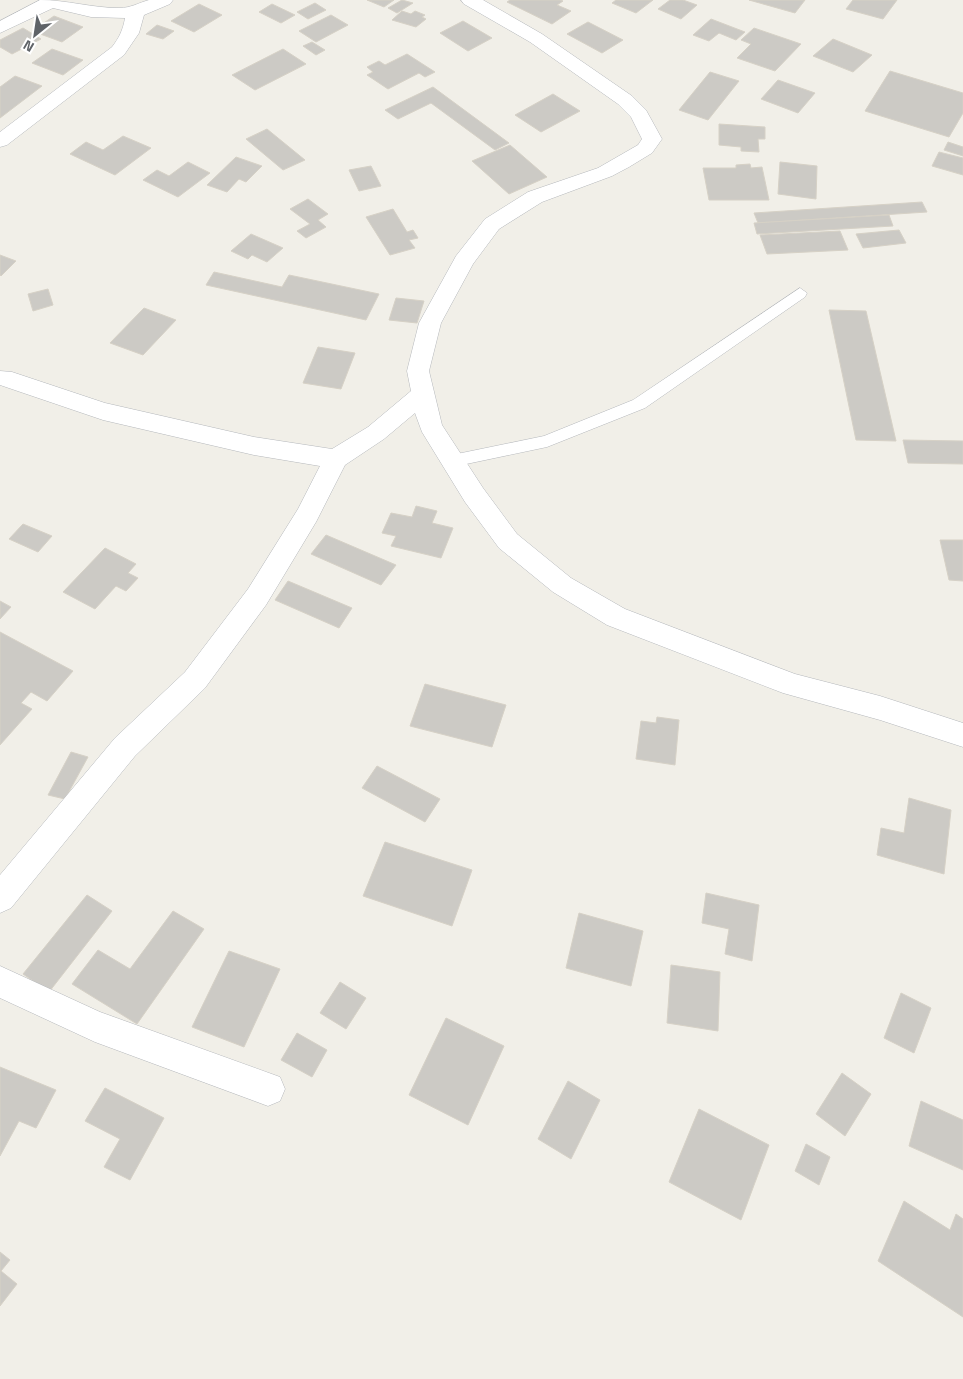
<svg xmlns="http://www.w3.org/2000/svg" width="963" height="1379" viewBox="0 0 963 1379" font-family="'Titillium Web',sans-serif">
<rect width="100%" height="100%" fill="#f1efe8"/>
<!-- building -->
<g fill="#cccac5" stroke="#d6d1c6">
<path d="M367 0H394L384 7Z"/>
<path d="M402 0 413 3 397 13 388 8Z"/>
<path d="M510 0H560L563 1 557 5 571 11 552 24 507 2Z"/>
<path d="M616 0H653L636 13 612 3Z"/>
<path d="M670 0H683L697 5 681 19 658 9Z"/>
<path d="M749 0H805L795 13Z"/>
<path d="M853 0H897L883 19 846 9Z"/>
<path d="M315 3 326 10 308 19 297 12Z"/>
<path d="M199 4 222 15 194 32 171 21Z"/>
<path d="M272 4 295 15 281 23 259 12Z"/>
<path d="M402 11 411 14 415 11 425 15 422 17 426 19 416 27 392 20Z"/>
<path d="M331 15 348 25 316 42 299 31Z"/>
<path d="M54 16 83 27 62 42 32 31Z"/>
<path d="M711 19 745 32 736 40 719 33 709 41 693 35Z"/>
<path d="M463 21 492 38 468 51 440 33Z"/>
<path d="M588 22 623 40 602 53 567 34Z"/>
<path d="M157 25 174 31 163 39 146 34Z"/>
<path d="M23 28 41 39 12 54 0 47V40Z"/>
<path d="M754 28 801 44 775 71 737 58 751 44 741 40Z"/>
<path d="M833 39 872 55 853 72 813 56Z"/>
<path d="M312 42 325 50 316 55 303 46Z"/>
<path d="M52 49 83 60 63 75 32 63Z"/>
<path d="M283 49 306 64 255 90 232 75Z"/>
<path d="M407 54 435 72 425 77 419 73 388 89 367 75 373 72 367 67 379 61 385 65Z"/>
<path d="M890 71 963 93V113L949 137 865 111Z"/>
<path d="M710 72 739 81 708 120 679 110Z"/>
<path d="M15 76 42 86 0 118V87Z"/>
<path d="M778 80 815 93 798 113 761 99Z"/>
<path d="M433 87 509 143 495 150 431 103 398 119 385 110Z"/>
<path d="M553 94 580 111 541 132 515 115Z"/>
<path d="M719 124 765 127V139H758L759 152 741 151V147L719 145Z"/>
<path d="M267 129 305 160 283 170 246 139Z"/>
<path d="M123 136 151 148 115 175 70 154 86 142 103 150Z"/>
<path d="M948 142 963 147V156L944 150Z"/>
<path d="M510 145 547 177 509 194 472 161Z"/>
<path d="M939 152 963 158V175L932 166Z"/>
<path d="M236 157 262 166 246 182 239 179 227 192 207 185Z"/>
<path d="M188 162 210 173 178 197 143 180 157 170 169 176Z"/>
<path d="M780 162 817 166 816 199 778 194Z"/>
<path d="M750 164 751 168 762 167 769 200H709L703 168H736V165Z"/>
<path d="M371 166 381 186 359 191 349 170Z"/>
<path d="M308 199 328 214 318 220 326 227 306 238 297 231 310 224 290 209Z"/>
<path d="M922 202 927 212 758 223 754 213Z"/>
<path d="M393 209 407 232 413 230 418 238 409 240 415 248 390 255 366 217Z"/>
<path d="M889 215 893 226 757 234 754 223Z"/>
<path d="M899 230 906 243 863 248 856 234Z"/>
<path d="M840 231 848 250 767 254 760 235Z"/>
<path d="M251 234 283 248 267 262 252 255 248 259 231 251Z"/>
<path d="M0 255 16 261 1 276 0 275Z"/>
<path d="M214 272 282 287 289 275 379 294 366 320 206 285Z"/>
<path d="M48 289 53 305 33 311 28 294Z"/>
<path d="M396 298 424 301 417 323 389 320Z"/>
<path d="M144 308 176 320 143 355 110 343Z"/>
<path d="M829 310 866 311 896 441 856 440Z"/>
<path d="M318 347 355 353 341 389 303 383Z"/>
<path d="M903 440 963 441V464L908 463Z"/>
<path d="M416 506 437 511 432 523 453 528 441 558 391 546 396 536 382 533 391 513 412 517Z"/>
<path d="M23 524 52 536 38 552 9 539Z"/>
<path d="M326 535 396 565 381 585 311 554Z"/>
<path d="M940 540H963V581L949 580Z"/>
<path d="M105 548 136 564 128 573 138 578 126 591 116 586 95 609 63 592Z"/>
<path d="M288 581 352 608 339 628 275 600Z"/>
<path d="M0 601 11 607 0 619Z"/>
<path d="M0 632 73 671 47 701 31 692 21 703 32 709 0 745Z"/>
<path d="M425 684 506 705 492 747 410 726Z"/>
<path d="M657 717 679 720 675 765 636 759 641 721 656 723Z"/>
<path d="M71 752 88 757 65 799 48 795Z"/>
<path d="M377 766 440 799 425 822 362 788Z"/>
<path d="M909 798 951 810 944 874 877 855 881 828 904 833Z"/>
<path d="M385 842 472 870 452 926 363 896Z"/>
<path d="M706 893 759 905 752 961 725 954 729 929 702 923Z"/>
<path d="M87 895 112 911 49 992 23 974Z"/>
<path d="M173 911 204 929 137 1024 72 984 98 950 130 969Z"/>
<path d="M579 913 643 931 631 986 566 968Z"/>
<path d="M229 951 280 969 244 1047 192 1027Z"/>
<path d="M671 965 720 972 718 1031 667 1023Z"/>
<path d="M340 982 366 998 346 1029 320 1013Z"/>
<path d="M901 993 931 1008 914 1053 884 1038Z"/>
<path d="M446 1018 504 1046 468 1125 409 1095Z"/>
<path d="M297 1033 327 1050 312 1077 281 1060Z"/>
<path d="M0 1067 56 1090 36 1128 19 1121 0 1156Z"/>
<path d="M842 1073 871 1094 845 1136 816 1114Z"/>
<path d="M568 1081 600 1100 571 1159 538 1139Z"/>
<path d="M105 1088 164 1118 130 1180 104 1167 120 1139 85 1121Z"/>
<path d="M921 1101 963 1120V1170L909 1146Z"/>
<path d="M699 1109 769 1145 741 1220 669 1182Z"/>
<path d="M806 1144 830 1157 819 1185 795 1171Z"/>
<path d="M904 1201 950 1230 956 1214 963 1219V1317L878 1261Z"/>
<path d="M0 1252 10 1260 1 1271 17 1284 0 1306Z"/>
</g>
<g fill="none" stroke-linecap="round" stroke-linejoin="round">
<!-- lane casing -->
<g stroke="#b5b8bc" stroke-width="1">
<path id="lane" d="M800 288 807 293 805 297 645 408 547 447 452 467 446 465 444 461 446 457 452 455 544 436 633 400Z"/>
</g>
<!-- street casing -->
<g stroke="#b5b8bc" stroke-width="1">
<g id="street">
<path d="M40 0C67 0 92 8 119 8 131 8 138 3 149 0 156 0 165 0 173 0L170 4 144 15 139 33 124 55 7 145 0 147V132L112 47C119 38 123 30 125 18L91 17 53 8 0 33V21Z"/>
<path d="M461 0H483L542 34 632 96 646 110 662 139 652 153 629 167 612 176 542 202 499 229 473 264 441 323 429 371 442 425 483 488 517 534 571 578 625 609 795 674 880 696 963 723V747L880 720 783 693 607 625 553 592 499 548 465 502 422 432 415 413 384 439 345 465 316 522 266 605 205 688 135 756 11 908 0 913V875L115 738 185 672 248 589 298 509 320 466 254 455 103 420 0 385V371L12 372 105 403 254 437 332 449 368 427 411 391 407 371 419 323 456 256 485 219 528 192 598 168 638 145 642 139 631 117 618 104 530 42 464 4Z"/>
<path d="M0 966 100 1012 280 1077 285 1089 280 1101 268 1106 95 1042 0 998Z"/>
</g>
</g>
<!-- lane -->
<use href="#lane" fill="#fff" fill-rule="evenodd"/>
<!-- street -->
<use href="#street" fill="#fff" fill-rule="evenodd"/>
</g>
<!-- north arrow -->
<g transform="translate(35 35) rotate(210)" stroke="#ffffff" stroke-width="4" paint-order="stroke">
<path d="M0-4L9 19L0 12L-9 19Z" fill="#5f6368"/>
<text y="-8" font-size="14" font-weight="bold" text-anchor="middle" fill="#5f6368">N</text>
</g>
</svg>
